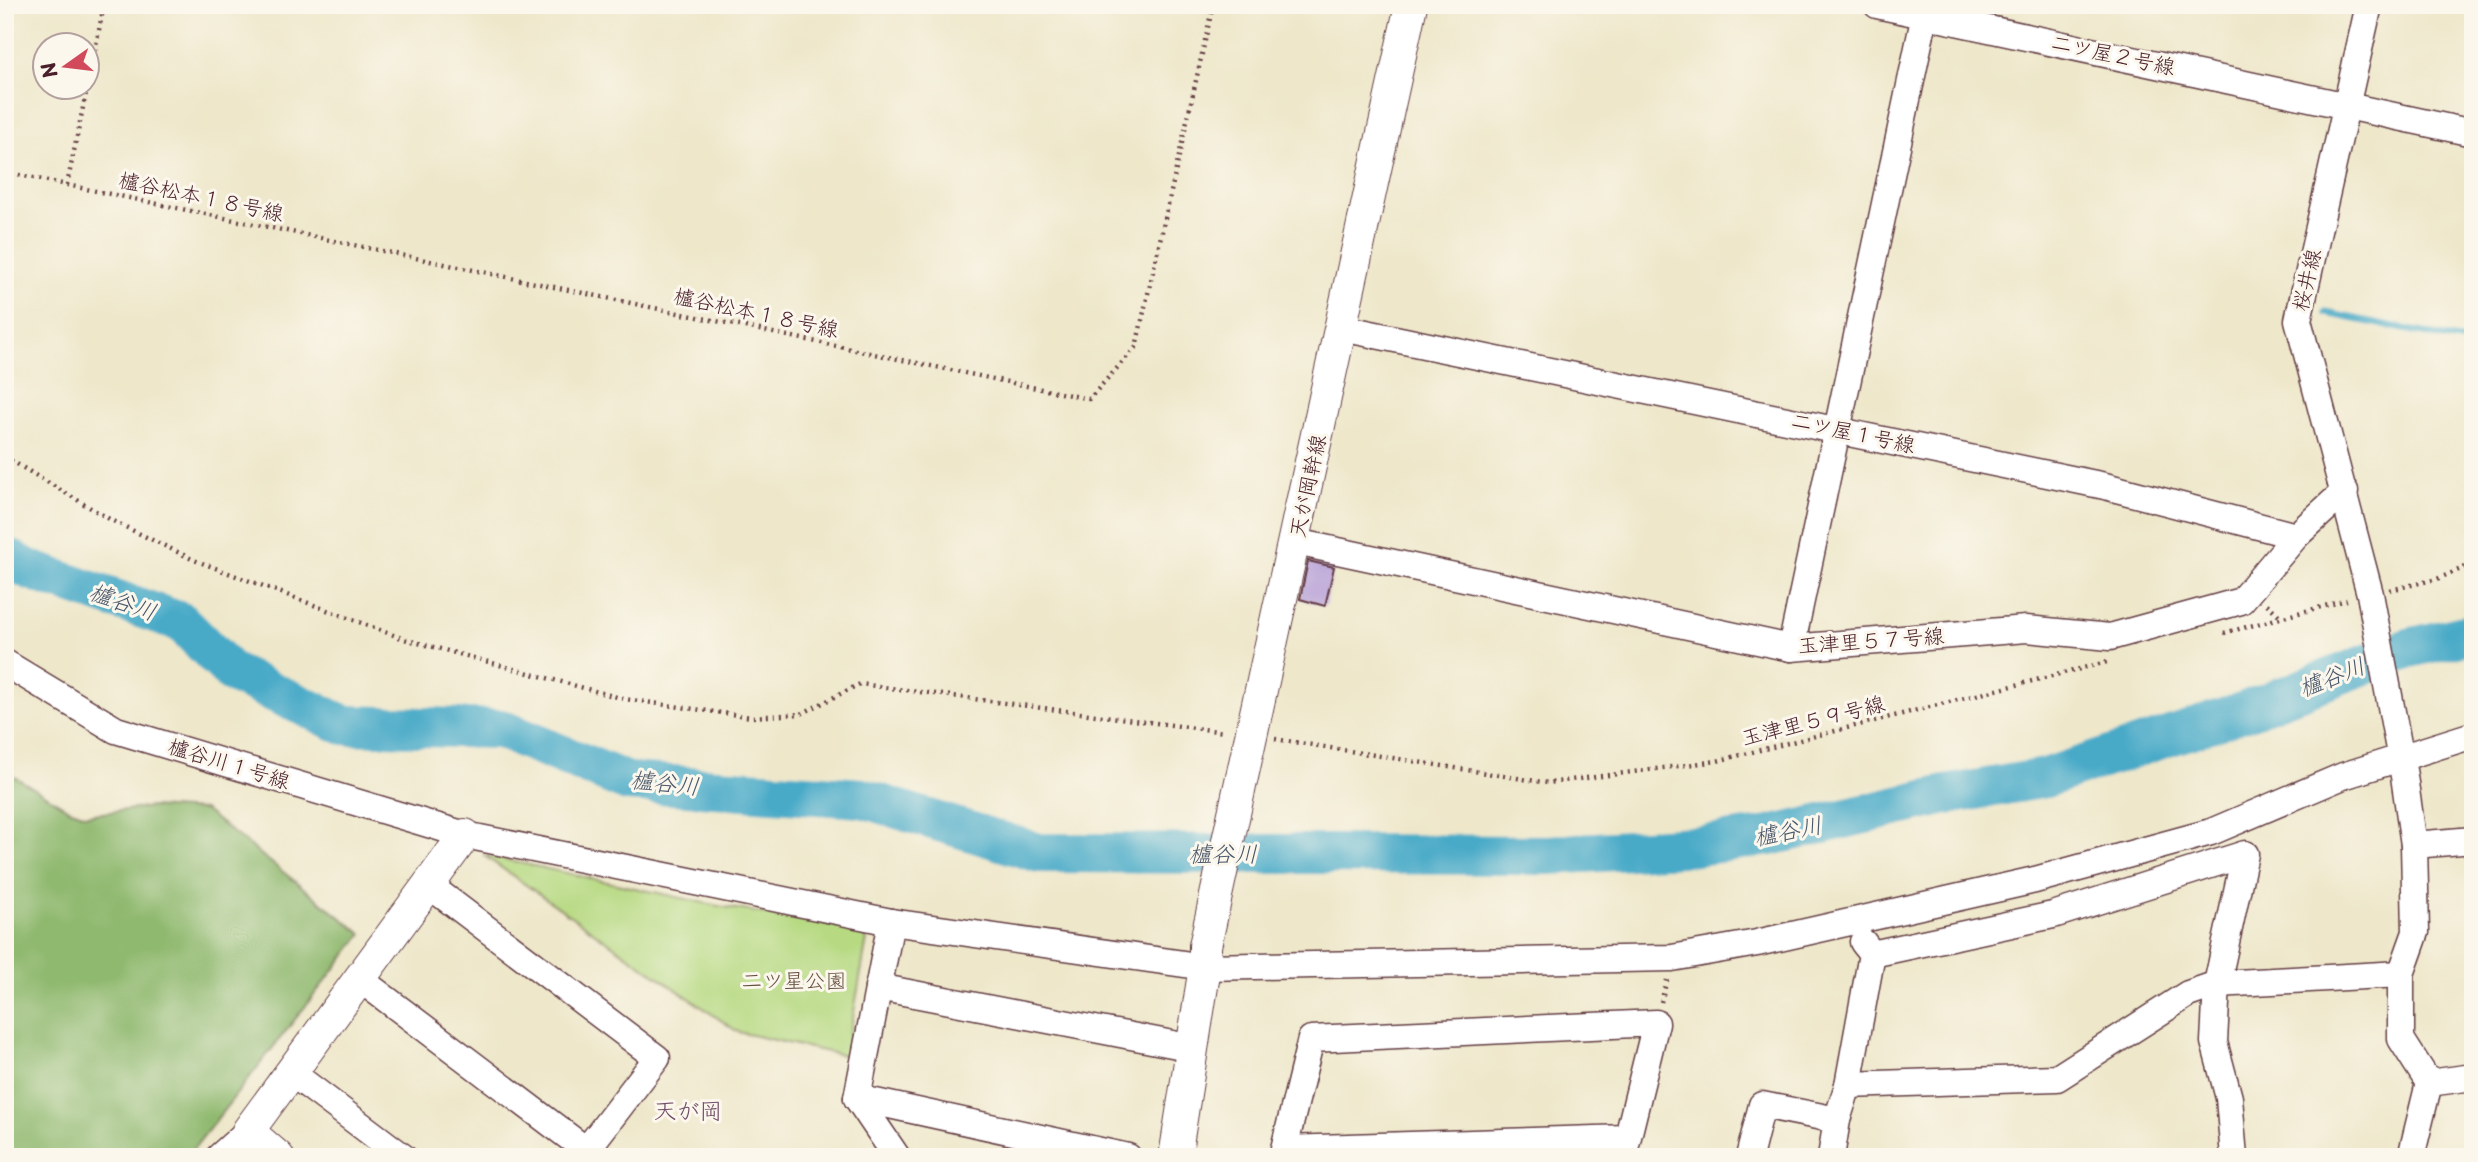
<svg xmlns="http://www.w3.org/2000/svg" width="2478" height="1162" viewBox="0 0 2478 1162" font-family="'Playpen Sans','Klee One',sans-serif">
<rect width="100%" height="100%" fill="#fbf7ec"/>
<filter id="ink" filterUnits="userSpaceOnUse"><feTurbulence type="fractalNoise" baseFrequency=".0143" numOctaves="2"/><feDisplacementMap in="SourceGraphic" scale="14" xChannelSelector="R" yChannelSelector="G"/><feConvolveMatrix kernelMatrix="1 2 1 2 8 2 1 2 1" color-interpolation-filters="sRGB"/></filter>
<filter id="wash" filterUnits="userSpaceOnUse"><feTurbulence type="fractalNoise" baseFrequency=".00686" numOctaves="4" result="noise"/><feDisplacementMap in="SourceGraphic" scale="28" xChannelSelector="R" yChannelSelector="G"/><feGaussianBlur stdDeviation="1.57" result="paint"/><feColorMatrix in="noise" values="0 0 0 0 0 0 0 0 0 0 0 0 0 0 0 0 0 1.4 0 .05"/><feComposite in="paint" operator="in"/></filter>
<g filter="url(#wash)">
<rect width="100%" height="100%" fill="#eee7ca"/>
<!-- green -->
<path fill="#b6d981" stroke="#807c56" stroke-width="2" d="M483 855 718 906 856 929 867 939 846 1056 738 1032Z"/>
<!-- forest -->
<path fill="#90b96f" stroke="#6d6c4d" stroke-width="2" d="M5 771 69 809 86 815 151 807 204 810 362 934 191 1152 184 1157H5Z"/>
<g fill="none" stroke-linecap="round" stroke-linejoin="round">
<!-- stream -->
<path stroke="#49aac8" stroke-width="7" d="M2326 313 2473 343"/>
<!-- river -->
<path stroke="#49aac8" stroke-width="40" d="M5 556 30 570 181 622 232 673 344 725 500 729 628 782 862 798 1039 853 1549 855 1696 846 1770 836 1946 795 2045 778 2245 711 2409 648 2473 633"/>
</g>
<g id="blocks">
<!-- building -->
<path fill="#b69fd7" d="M1308 561 1334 567 1325 606 1300 599Z"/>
</g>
</g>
<g filter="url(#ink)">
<use href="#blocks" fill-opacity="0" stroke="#633d43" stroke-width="2"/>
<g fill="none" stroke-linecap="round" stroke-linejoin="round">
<!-- minor casing -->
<g stroke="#633d43" stroke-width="29">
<g id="minor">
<path d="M1877 5 2473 133"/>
<path d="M2369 5 2298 320 2370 594 2404 776 2414 845 2416 932 2401 974V1039L2429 1083 2411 1157"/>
<path d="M1342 328 2105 486 2296 536 2345 491"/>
<path d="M1296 542 1791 648 2026 629 2110 637 2241 601 2296 536"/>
<path d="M1791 648 1927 5"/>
<path d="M5 663 116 730 465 835 891 922 1205 967 1672 958 1757 943 2035 880 2211 832 2343 776 2473 735"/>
<path d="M2414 845 2473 840"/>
<path d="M430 886 657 1058 581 1157"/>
<path d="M891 922 857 1098 1128 1157"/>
<path d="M1872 954 2053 915 2245 854 2217 984 2214 1042 2229 1098 2234 1157"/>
<path d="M361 980 586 1150"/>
<path d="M878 987 1193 1048"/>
<path d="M293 1074 403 1157"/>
<path d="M2429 1083 2473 1077"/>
<path d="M1848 1085 2057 1078 2188 994 2217 984 2401 974"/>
<path d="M857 1098 897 1157"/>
<path d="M1286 1149 1627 1138"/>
<path d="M219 1157 248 1131"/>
<path d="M1282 1157 1311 1039 1656 1023 1623 1157"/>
<path d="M1749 1157 1762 1105 1837 1120"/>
<path d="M1831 1157 1837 1120 1848 1085 1872 954 1863 942"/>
</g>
</g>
<!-- tertiary casing -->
<g stroke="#633d43" stroke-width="34">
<g id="tertiary">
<path d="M278 1157 248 1131 465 835"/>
<path d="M1175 1157 1205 967V946L1411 5"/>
</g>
</g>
<!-- path -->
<g stroke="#633d43" stroke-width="4.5" stroke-dasharray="2 5" stroke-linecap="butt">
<path d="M88 85 104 5"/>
<path d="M5 172 1089 399 1136 347 1213 5"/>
<path d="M67 185 87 88"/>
<path d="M5 457 111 520 194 560 404 639 624 699 751 717 801 714 860 684 1225 732"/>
<path d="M2390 590 2437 579 2473 564"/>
<path d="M2267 604 2281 617"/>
<path d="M2224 633 2347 600"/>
<path d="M1275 739 1548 783 1717 761 2107 662"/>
<path d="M1661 1002 1667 980"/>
</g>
<!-- minor -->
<use href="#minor" stroke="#fff" stroke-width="26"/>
<!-- tertiary -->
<use href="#tertiary" stroke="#fff" stroke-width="32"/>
</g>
</g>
<g text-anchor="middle" stroke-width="6" stroke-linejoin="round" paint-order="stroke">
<!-- street labels -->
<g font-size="21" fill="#4a1f2b" stroke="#fbf7ec">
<text transform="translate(2113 55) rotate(12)" y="7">二ツ屋２号線</text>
<text transform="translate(201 197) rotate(12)" y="7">櫨谷松本１８号線</text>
<text transform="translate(2307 280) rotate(-77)" y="7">桜井線</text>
<text transform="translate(756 313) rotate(12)" y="7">櫨谷松本１８号線</text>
<text transform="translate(1853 433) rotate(12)" y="7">二ツ屋１号線</text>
<text transform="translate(1308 486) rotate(-78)" y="7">天が岡幹線</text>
<text transform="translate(1871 641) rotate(-4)" y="7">玉津里５７号線</text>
<text transform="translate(1813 721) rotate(-14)" y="7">玉津里５９号線</text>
<text transform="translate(229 764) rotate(17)" y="7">櫨谷川１号線</text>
</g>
<!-- park labels -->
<g font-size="21" fill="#654e40" stroke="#fbf7ec">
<text x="794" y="988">二ツ星公園</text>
</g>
<!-- water labels -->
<g font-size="23" font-style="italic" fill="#4a576a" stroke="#fbf7ec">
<text transform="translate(123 602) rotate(19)" y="8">櫨谷川</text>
<text transform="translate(2332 677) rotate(-21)" y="8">櫨谷川</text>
<text transform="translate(665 783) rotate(6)" y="8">櫨谷川</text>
<text transform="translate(1788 831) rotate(-11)" y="8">櫨谷川</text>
<text x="1223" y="862">櫨谷川</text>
</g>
<!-- neighbourhood labels -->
<g font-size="23" fill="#704c67" stroke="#fbf7ec">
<text x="688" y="1119">天が岡</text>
</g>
</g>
<!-- margin -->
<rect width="2478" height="1162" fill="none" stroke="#fbf7ec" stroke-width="28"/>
<!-- north arrow -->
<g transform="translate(66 66) rotate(256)"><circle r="33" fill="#fbf7ec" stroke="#b4a19f" stroke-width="2"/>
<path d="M0-5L12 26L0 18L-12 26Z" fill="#d1495b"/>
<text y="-10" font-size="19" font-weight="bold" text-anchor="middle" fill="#4a1f2b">N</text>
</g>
</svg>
